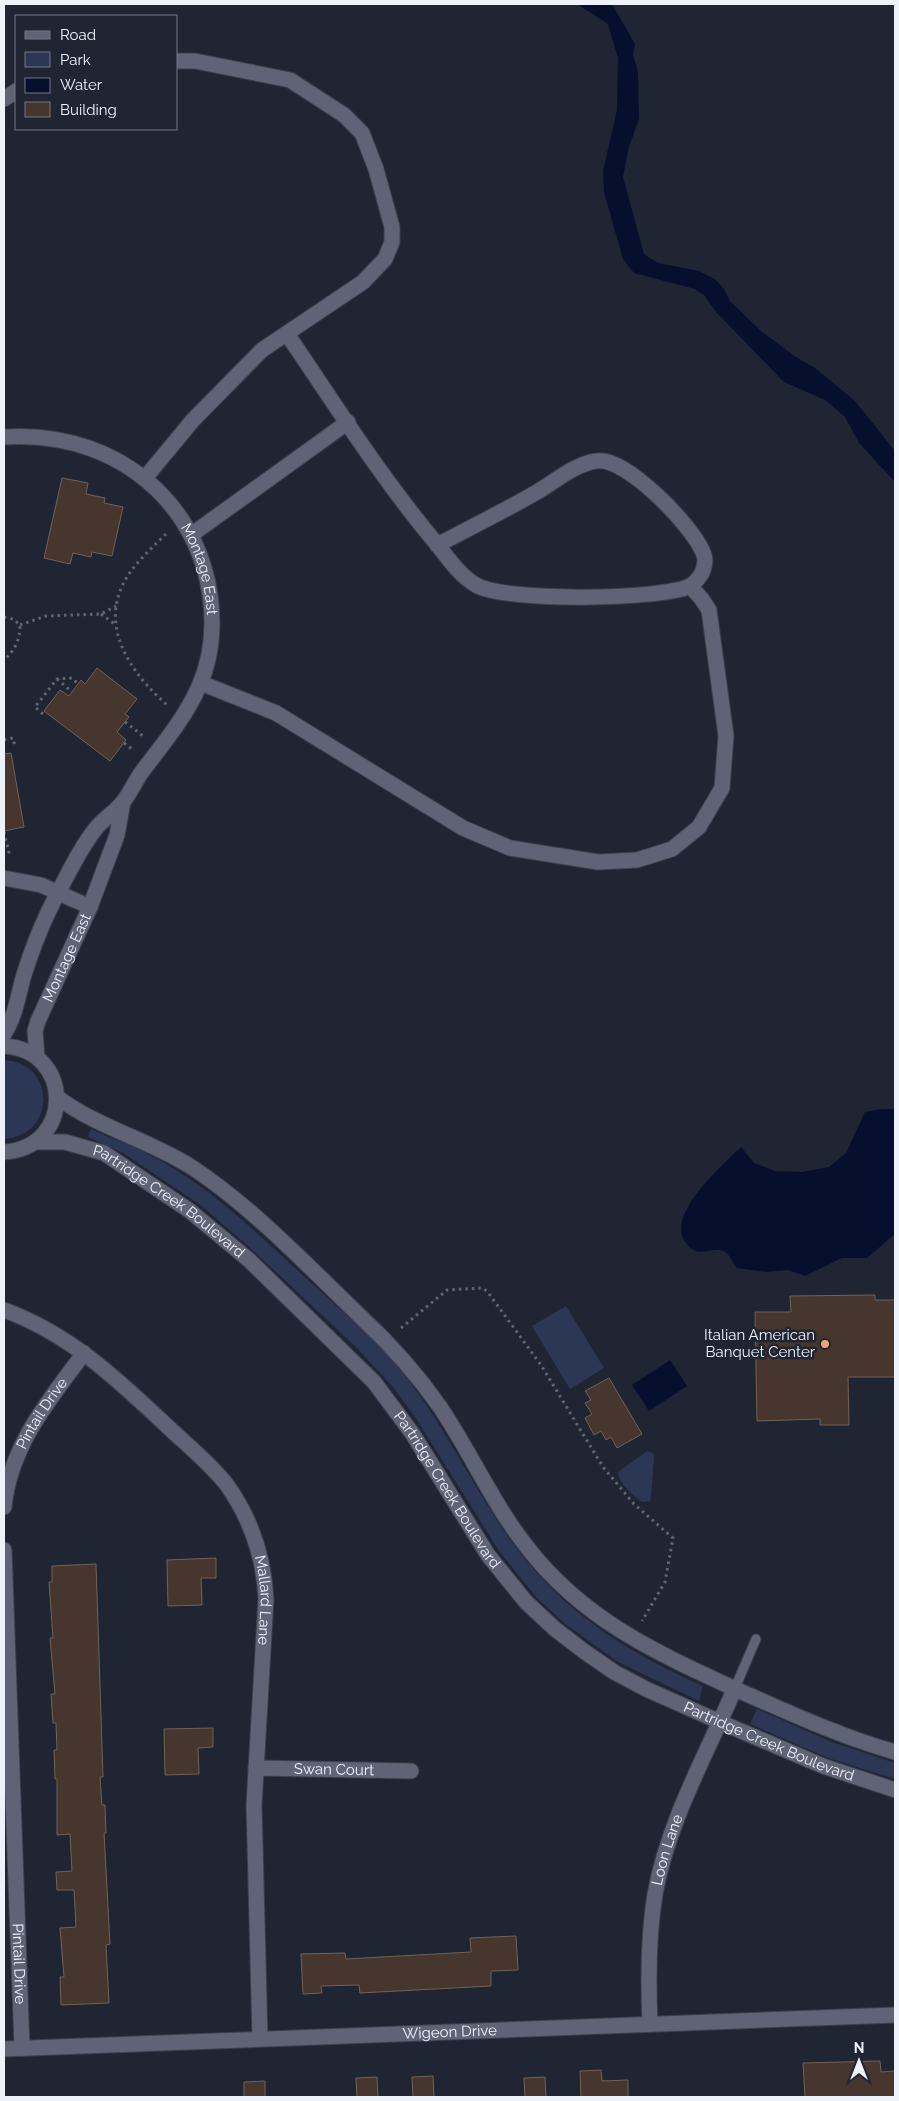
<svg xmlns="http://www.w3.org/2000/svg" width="899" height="2101" viewBox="0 0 899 2101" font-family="Raleway,sans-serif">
<rect width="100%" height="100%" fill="#202534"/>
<!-- green -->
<g fill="#2c3756">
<path d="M4 1060C56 1063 57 1135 4 1139Z"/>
<path d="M91 1129C118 1141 146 1151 171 1167 221 1197 262 1238 305 1277 338 1308 373 1337 402 1372 437 1415 462 1465 491 1511 546 1600 610 1644 703 1686L699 1701 618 1662 564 1623 537 1598 499 1551 417 1420 393 1387 356 1347 247 1245 199 1204 123 1153 88 1137Z"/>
<path d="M566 1306 604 1368 570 1389 532 1326Z"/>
<path d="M647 1451 653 1453 654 1458 651 1496 650 1501 642 1502C633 1495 618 1483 618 1472Z"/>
<path d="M757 1709 832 1742 895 1763V1779L828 1758 750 1724Z"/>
</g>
<!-- water -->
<g fill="#070f2f">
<path d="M577 4H612L635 44 633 55 638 71 639 119 629 147 623 177 644 254 658 263 699 271 716 280 724 289 730 301 761 331 796 357 815 368 855 401 895 451V482L859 443 845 417 825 400 784 382 716 312 704 295 695 289 634 273 623 259 604 192 603 171 617 110 618 58 608 24Z"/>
<path d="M881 1109H895V1234L867 1258H842L805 1276 788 1270 765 1272 737 1268C733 1263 730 1255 725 1252 715 1245 703 1257 692 1249 655 1222 723 1165 741 1147L754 1163 775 1171 802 1172 829 1167 846 1153 865 1112Z"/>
<path d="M670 1360 687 1386 649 1411 632 1385Z"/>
</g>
<!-- building -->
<g fill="#46362d" stroke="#736157">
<path d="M62 478 88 483 86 494 105 498 104 503 123 507 112 556 92 552 91 557 73 553 70 564 44 558Z"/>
<path d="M97 668 137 699 125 714 129 717 117 732 126 740 110 761 44 711 60 690 69 696 81 680 85 684Z"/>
<path d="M11 753 24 827 4 831V754Z"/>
<path d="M875 1295V1300H895V1377H848L849 1425H820V1419L757 1421 755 1312H791L790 1296Z"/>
<path d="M609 1378 642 1434 617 1448 611 1437 606 1440 601 1431 594 1435 585 1418 592 1414 585 1403 591 1400 585 1391Z"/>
<path d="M216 1558V1578H201L202 1605 168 1606 167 1560Z"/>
<path d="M96 1564 103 1777H100L102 1805H105L106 1833H104L110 1944 106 1945 109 2003 61 2005 60 1977H64L60 1928 76 1927 74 1890H57L56 1872 72 1871 70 1834 57 1835V1779H55L54 1750H57L56 1723H53L51 1694H55L50 1638H53L49 1582H52V1566Z"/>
<path d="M213 1728V1747L198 1748 199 1774 165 1775 164 1729Z"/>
<path d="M516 1936 518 1970 491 1971V1986L360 1993 359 1985 321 1986 322 1993 303 1994 301 1954 345 1953 346 1959 471 1952 470 1938Z"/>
<path d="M880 2061 881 2072 895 2071V2097H805L803 2063Z"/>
<path d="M601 2070 602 2081 628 2080V2097H581L580 2071Z"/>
<path d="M433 2076 434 2097H413L412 2077Z"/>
<path d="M377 2077 378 2097H357L356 2078Z"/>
<path d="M545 2077 546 2097H525L524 2078Z"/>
<path d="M265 2081V2097H244V2082Z"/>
</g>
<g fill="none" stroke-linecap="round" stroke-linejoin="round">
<!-- service casing -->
<g stroke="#3c404c" stroke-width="11">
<path id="service" d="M735 1688 756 1639"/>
</g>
<!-- minor casing -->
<g stroke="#3c404c" stroke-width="17">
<g id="minor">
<path d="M4 99 16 91"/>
<path d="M287 334C335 404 381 478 436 543 447 557 460 576 476 585 504 602 661 600 690 586 695 583 699 578 702 573 704 568 706 560 704 555 696 529 625 455 596 461 573 465 556 481 537 492 504 511 470 528 437 545"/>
<path id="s1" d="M4 437C64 433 122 452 164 497 189 524 205 559 210 595 221 672 188 712 144 769 136 779 131 792 123 802 116 811 105 818 97 827 82 845 70 870 59 891 44 918 32 949 23 978 18 997 15 1017 4 1034"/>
<path d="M145 478 193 420 262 350 363 282 385 259 392 242V227L376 169 362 133 344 115 290 80 195 61H176"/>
<path d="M191 535 348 422"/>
<path d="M201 683 276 713 463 828 510 848 598 862 637 860 672 849 699 827 722 788 726 736 709 610 701 598 690 586"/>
<path d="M4 878 41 885 90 907"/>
<path d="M4 1046C74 1050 74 1148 4 1152"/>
<path id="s2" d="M37 1057 35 1031 38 1021 90 907 117 835 123 802"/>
<path d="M57 1097C98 1128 150 1140 193 1168 252 1207 309 1267 361 1317 390 1344 417 1374 440 1407 471 1453 493 1504 527 1547 584 1621 659 1654 742 1692 792 1714 842 1737 895 1752"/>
<path id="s3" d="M36 1142H65L104 1153 190 1211 249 1260 374 1382 412 1433 488 1555 526 1602 555 1629 585 1652 614 1672 646 1689 720 1722 823 1766 895 1790"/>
<path id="s4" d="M4 1310C70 1334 117 1379 167 1426 187 1445 210 1463 227 1485 251 1519 264 1558 266 1599L254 1805 260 2038"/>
<path id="s5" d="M4 1507C10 1446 49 1400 84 1353"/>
<path id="s6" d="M4 1550 22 2048"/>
<path id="s7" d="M256 1768 411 1771"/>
<path id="s8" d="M650 2024C648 1980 648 1937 655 1894 668 1822 706 1755 735 1688"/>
<path id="s9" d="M4 2049 895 2015"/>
</g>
</g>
<!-- path -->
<g stroke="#606572" stroke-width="3" stroke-dasharray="2.5 4" stroke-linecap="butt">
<path d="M166 534C152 548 137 561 127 577 97 626 131 673 167 705"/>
<path d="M101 614 116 625"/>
<path d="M4 617 13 619 20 625C20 640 15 650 4 660"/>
<path d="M20 625 46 616 101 614 116 606"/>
<path d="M57 679 72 692"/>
<path d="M43 714 35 707 57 679 72 678 78 684"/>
<path d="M125 722 143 736"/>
<path d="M4 740 13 738 15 747"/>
<path d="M124 743 133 750"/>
<path d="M4 832 10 857"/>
<path d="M401 1328 447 1290 482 1288 487 1291 541 1365 603 1467 634 1504 673 1538 665 1582 642 1621"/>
</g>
<!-- service -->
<use href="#service" stroke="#5e6475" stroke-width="9"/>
<!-- minor -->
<use href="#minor" stroke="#5e6475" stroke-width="15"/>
</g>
<!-- markers -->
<circle fill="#efa377" stroke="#202534" stroke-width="2" cx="825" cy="1344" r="5"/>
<g text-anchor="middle" stroke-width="5" stroke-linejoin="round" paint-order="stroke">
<!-- street labels -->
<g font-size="15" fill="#eef2fb" stroke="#202534">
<text dy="5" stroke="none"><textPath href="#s1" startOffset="259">Montage East</textPath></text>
<text dy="5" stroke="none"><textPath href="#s2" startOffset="106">Montage East</textPath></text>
<text dy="5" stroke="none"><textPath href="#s3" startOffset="150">Partridge Creek Boulevard</textPath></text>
<text dy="5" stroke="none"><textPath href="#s5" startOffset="102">Pintail Drive</textPath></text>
<text dy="5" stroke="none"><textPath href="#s3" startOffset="555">Partridge Creek Boulevard</textPath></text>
<text dy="5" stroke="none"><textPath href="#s4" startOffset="409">Mallard Lane</textPath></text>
<text dy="5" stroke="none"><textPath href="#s3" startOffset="975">Partridge Creek Boulevard</textPath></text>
<text dy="5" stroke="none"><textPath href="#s7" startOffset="78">Swan Court</textPath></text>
<text dy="5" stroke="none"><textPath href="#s8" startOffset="176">Loon Lane</textPath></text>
<text dy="5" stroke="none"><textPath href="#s6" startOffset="414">Pintail Drive</textPath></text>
<text dy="5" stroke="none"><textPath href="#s9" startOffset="446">Wigeon Drive</textPath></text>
</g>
<!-- poi labels -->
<g font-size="15" fill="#eef2fb" stroke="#202534" text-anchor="end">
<text x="815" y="1340">Italian American<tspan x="815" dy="17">Banquet Center</tspan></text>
</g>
</g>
<!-- border -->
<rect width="899" height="2101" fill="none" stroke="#eef2fb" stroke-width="10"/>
<!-- legend -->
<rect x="15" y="15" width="162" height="115" fill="#202534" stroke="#727784"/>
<rect x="25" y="31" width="25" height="8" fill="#5e6475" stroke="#727784"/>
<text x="60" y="40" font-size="15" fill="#eef2fb">Road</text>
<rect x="25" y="52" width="25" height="15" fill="#2c3756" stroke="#727784"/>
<text x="60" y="65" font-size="15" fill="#eef2fb">Park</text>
<rect x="25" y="78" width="25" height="15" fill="#070f2f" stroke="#727784"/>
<text x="60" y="90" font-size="15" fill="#eef2fb">Water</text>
<rect x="25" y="102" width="25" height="15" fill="#46362d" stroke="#727784"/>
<text x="60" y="115" font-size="15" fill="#eef2fb">Building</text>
<!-- north arrow -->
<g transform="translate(859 2061)" stroke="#202534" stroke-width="4" paint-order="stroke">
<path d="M0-4L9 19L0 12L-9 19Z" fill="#eef2fb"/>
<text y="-8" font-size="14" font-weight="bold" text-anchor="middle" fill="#eef2fb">N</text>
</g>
</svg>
